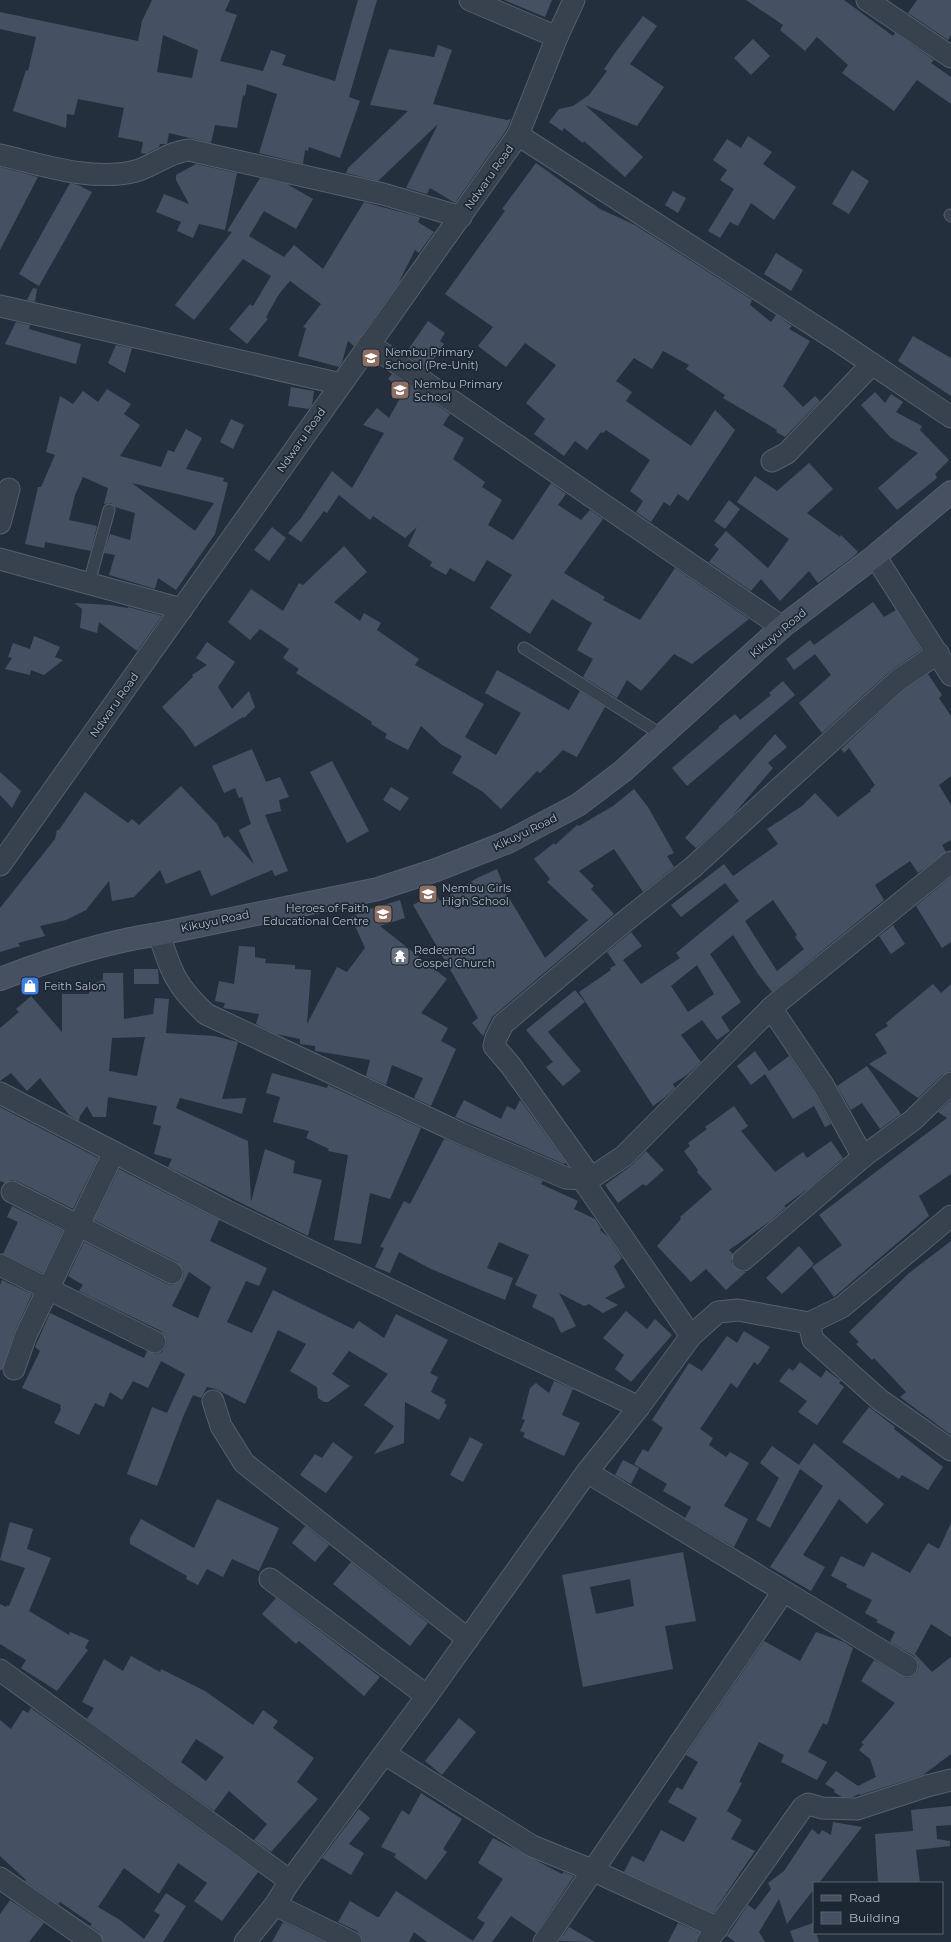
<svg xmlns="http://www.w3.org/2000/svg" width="951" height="1942" viewBox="0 0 951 1942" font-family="Montserrat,sans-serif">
<rect width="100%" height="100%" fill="#242f3e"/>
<!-- building -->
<g fill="#455162" fill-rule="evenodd">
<path d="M152 0H230L225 11 237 15 220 61 263 71 271 50 286 55 282 65 335 81 358 0H377L349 97 360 101 340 158 309 147 308 151 305 150 303 164 259 153 277 94 247 84 245 96 243 95 237 128 215 125 211 143 169 133 167 144H160L159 147 146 154 141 153 143 142 118 137 124 108 78 99 74 115 67 114 66 128 13 111 26 70 28 71 36 37 0 29V12L138 41 142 21ZM163 35 198 50 192 78 157 72Z"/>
<path d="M504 0H552L545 17Z"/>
<path d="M746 0H844L893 36 895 33 934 60 931 63 951 77V104L917 80 894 111 842 73 848 65 817 37 805 51 780 30 783 25Z"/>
<path d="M917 0H951V35L948 40 908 13Z"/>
<path d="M643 16 657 26 630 64 664 87 637 126 585 105 643 157 625 177 584 141 583 143 564 128 562 131 549 122 559 109 573 106 589 95 607 71 604 69 615 53Z"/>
<path d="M753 39 770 56 751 75 734 58Z"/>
<path d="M438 45 452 50 433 104 507 120 511 119 507 129 455 203 430 188 427 194 406 188 438 124 378 181 346 173 348 168 408 111 370 105 389 49 434 57Z"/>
<path d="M748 136 772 152 763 164 796 187 774 220 751 203 738 226 730 222 720 238 708 231 734 189 720 180 727 170 713 160 727 139 741 148Z"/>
<path d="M536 163 600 209 635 225 752 300 750 305 771 322 776 315 792 326 789 329 810 341 783 386 803 407 815 396 820 401 785 437 776 432 777 430 723 398 725 395 686 369 689 365 663 351 652 369 634 358 616 381 632 392 626 401 691 446 715 410 735 430 688 501 678 494 670 506 664 502 651 522 636 512 643 501 630 491 650 460 606 430 603 433 601 432 587 450 575 441 564 456 534 434 545 419 526 403 556 365 525 343 506 367 478 346 493 327 445 294 505 211 502 209Z"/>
<path d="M196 164 237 173 225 230 199 224 193 238 177 231 181 222 156 212 164 194 189 204 176 180V175Z"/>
<path d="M0 167 38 177 0 250Z"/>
<path d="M852 170 869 181 849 214 832 204Z"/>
<path d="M260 178 287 184 313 199 296 229 264 211 249 236 284 257 294 245 323 269 364 202 419 217 420 218 418 222 434 232 419 253 415 250 398 284 354 346 348 341 342 362 339 367 298 356 306 328 303 327 321 304 290 281 279 294 266 317 268 319 247 344 229 329 250 304 253 306 271 276 243 259 194 320 175 305 232 232 227 231Z"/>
<path d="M70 183 78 185 92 192 39 286 19 274Z"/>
<path d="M673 191 686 198 678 213 665 205Z"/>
<path d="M776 253 803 270 791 291 764 274Z"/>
<path d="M33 288 37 289 35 302 27 300Z"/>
<path d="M428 321 445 333 440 341 444 344 427 369 405 354Z"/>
<path d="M16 322 30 325 29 329 81 344 76 364 5 344Z"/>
<path d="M913 336 951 358V396L898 361Z"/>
<path d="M116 345 132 348 125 373 108 363Z"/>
<path d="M392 374 450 414 443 425 464 438 453 459 485 482 482 487 502 500 488 525 513 540 551 483 566 494 558 505 581 520 590 510 603 519 564 573 605 597 603 600 640 620 675 568 749 619 692 664 674 654 641 691 627 680 617 698 583 677 593 659 577 650 592 623 552 599 530 634 490 608 512 575 487 560 474 582 450 568 446 575 430 566 432 562 408 546 417 527 405 538 373 516 370 520 339 495 327 513 324 511 301 542 288 533 301 518 332 471 352 488 384 433 363 425 377 408 389 418 404 391 388 379Z"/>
<path d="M291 387 314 391 312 405 309 409 288 406Z"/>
<path d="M107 389 131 404 124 414 140 425 120 456 161 467 168 450 174 452 186 429 202 438 186 469 224 478 223 481 228 483 215 534 176 590 158 578 155 589 109 575 115 555 104 553 110 534 130 540 135 513 115 507 111 503 104 504 108 488 83 477 75 495 69 520 97 526 91 551 45 542 44 548 25 544 38 487H41L55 455 46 452 60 396 73 404 83 391 98 402ZM132 483 214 503 195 531Z"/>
<path d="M875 392 885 403 891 394 903 402 896 412 922 426 920 430 949 460 935 474 937 478 897 510 878 488 918 453 891 438 861 405Z"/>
<path d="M231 419 244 425 233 449 220 442Z"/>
<path d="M809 463 833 489 807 513 840 537 841 535 858 552 853 557 818 583 809 571 780 601 761 579 751 591 709 562 719 549 714 545 726 531 768 568 789 539 737 502 755 476 777 491Z"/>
<path d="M729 500 740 509 725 529 714 521Z"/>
<path d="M272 527 286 538 269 561 254 550Z"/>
<path d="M344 546 367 572 334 602 360 621 364 613 381 623 377 630 419 659 415 665 484 704 465 737 496 755 521 713 485 693 497 670 569 710 580 691 605 707 577 757 563 750 540 773 537 771 501 809 483 792 452 773 462 756 442 745 421 726 408 750 385 738 387 734 371 724 372 722 296 673 299 669 283 658 289 649 260 629 250 640 228 622 251 589 283 611 299 583 303 585Z"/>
<path d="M873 602 884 617 896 610 921 650 889 672 822 733 799 703 831 675 815 654 794 670 786 659 810 640 814 645Z"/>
<path d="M74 603 110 605 128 608V607L162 616 137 651 99 622 97 633 80 628 82 609Z"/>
<path d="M34 636 60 647 55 657 63 660 44 675 31 670 30 675 5 669 12 658 8 657 13 643 30 649Z"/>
<path d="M207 642 235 662 218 687 232 709 249 691 255 707 244 718 243 717 195 747 183 730 162 707 193 677 192 675 207 665 196 658Z"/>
<path d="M928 674 942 695 939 698 951 716V776L939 785 951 805V840L942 845 946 852 918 873 910 861 875 885 884 900 772 992 758 974 733 935 710 954 741 1002 721 1017 730 1031 717 1040 702 1020 681 1035 701 1062 688 1074 673 1084 675 1088 664 1098 653 1106 579 992 611 970 610 968 616 965 607 952 631 932 642 946 623 960 641 984 680 958 676 953 739 901 725 883 681 917 671 905 724 864 733 876 778 844 767 829 802 806 815 793 838 817 871 791 870 790 875 785 849 748 844 753 841 749 904 690ZM773 900 797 935 795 937 804 949 777 971 745 921ZM697 965 714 994 688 1012 671 986Z"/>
<path d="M783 681 795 695 687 786 672 768 719 728 718 727 735 714 740 720 771 695 769 693Z"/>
<path d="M775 734 787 747 768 763 773 768 732 816 696 848 685 838Z"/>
<path d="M252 749 266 782 280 777 289 797 279 800 281 811 265 815 288 871 275 876 272 870 211 896 200 870 166 884 160 870 134 897 112 901 109 881 86 910 66 920 40 926 45 936 18 943 20 946 0 952V908L55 839 57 830H59L85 792 128 823 132 819 139 825 181 786 217 824 224 838 228 836 254 864 239 830 251 824 242 797 239 798 235 788 224 793 212 766Z"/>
<path d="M332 761 369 831 347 843 310 772Z"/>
<path d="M0 772 21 791 12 808 0 795Z"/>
<path d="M391 787 409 798 400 811 383 800Z"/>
<path d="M634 789 648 807 674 853 667 856 674 867 643 892 614 849 579 871 594 886 591 889 614 914 492 1017 483 1036 472 1023 478 1018 413 905 435 892 440 901 477 878 497 869 502 882 500 883 545 958 588 920 547 882 550 879 534 859 554 843 555 845 577 825 579 826 613 806Z"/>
<path d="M951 877V942L942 948 916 906Z"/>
<path d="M400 900 405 918 380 926 447 979 421 1013 448 1028 441 1041 456 1049 431 1106 414 1098 423 1078 392 1065 386 1085 366 1076 370 1060 315 1051V1046L300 1044V1039L276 1034 256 1024 259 1014 223 1008 225 1003 215 1001 219 981 234 984 239 946 255 947V957L266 959 265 963 295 965V969L311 970 307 1024 337 967 347 972 365 948 351 917 366 910Z"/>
<path d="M893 925 905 944 891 954 879 936Z"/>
<path d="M134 969H158L159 984H134Z"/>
<path d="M103 973H123L124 1019 153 1014 155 998 169 999 166 1033 214 1036 238 1042 222 1099 246 1098 242 1114 180 1098 176 1108 248 1141 251 1202 265 1149 295 1161 293 1173 322 1180 308 1236 168 1167 172 1159 154 1154 161 1126 153 1124 157 1106 108 1097 106 1117H93L87 1106 80 1116 79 1121 69 1115 40 1078 27 1091 11 1073 0 1081V1028L19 1012 16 1009 31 996 62 1032V994H89V985L103 980ZM145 1037 137 1076 109 1071 112 1038Z"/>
<path d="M933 984 941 993 951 984V1071L943 1074 918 1098 869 1064 887 1053 875 1034 888 1026 886 1023Z"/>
<path d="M575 990 585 1002 548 1032 581 1071 563 1086 546 1067 553 1062 526 1030Z"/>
<path d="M755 1051 769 1071 789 1056 813 1091 831 1124 825 1127 814 1106 793 1119 765 1074 751 1085 737 1066Z"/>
<path d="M867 1066 901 1114 880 1129 862 1103 851 1110 837 1086Z"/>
<path d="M272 1073 327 1088 328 1085 421 1128 390 1199 370 1193 361 1244 334 1240 348 1155 328 1151 329 1149 306 1138 309 1131 273 1122 280 1097 266 1093Z"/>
<path d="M464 1100 501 1119 507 1106 515 1110 520 1100 521 1101 566 1163 564 1164 455 1117Z"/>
<path d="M951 1100V1174L919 1196 929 1216 834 1297 812 1267 842 1245 819 1215 947 1118 938 1112Z"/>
<path d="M734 1106 748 1126 741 1131 775 1172 803 1152 807 1158 831 1141 843 1158 809 1188 784 1206 786 1207 769 1222 729 1250 733 1254 731 1262 734 1267 739 1271 746 1272 726 1290 706 1269 691 1282 657 1246 681 1219 680 1217 712 1189 697 1172 698 1170 684 1151 690 1146 688 1143 707 1129 705 1127Z"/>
<path d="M0 1107 98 1158 73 1209 17 1181 11 1180 5 1183 0 1181Z"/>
<path d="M444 1139 543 1181 541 1184 578 1201 574 1209 595 1219 601 1228 600 1230 608 1237 622 1258 614 1266 625 1287 605 1298 618 1305 603 1313 589 1304 584 1306 559 1293 576 1326 561 1333 554 1318 532 1307 537 1295 515 1285 529 1255 499 1242 487 1268 513 1278 505 1300 431 1269 399 1252 390 1273 375 1267 384 1248 380 1247 404 1201 410 1204Z"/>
<path d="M646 1151 664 1170 646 1186 643 1184 618 1203 605 1185 632 1165Z"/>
<path d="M119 1169 219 1220 210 1241 267 1268 259 1286 246 1281 227 1322 252 1333 273 1290 353 1329 359 1321 384 1338 396 1314 448 1340 430 1373 438 1377 431 1392 446 1400 444 1403 447 1405 439 1420 405 1402 404 1443 374 1454 394 1426 364 1405 388 1374 349 1351 332 1374 350 1386 328 1402H324L318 1398 317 1387 290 1371 306 1344 278 1330 245 1404 216 1389 207 1387 201 1398 193 1395 183 1417 157 1486 127 1474 152 1407 167 1413 185 1374 161 1361 148 1388 133 1381 122 1400 110 1392 104 1407 95 1403 79 1435 54 1423 61 1409 60 1408 61 1405 22 1388 40 1351 35 1347 50 1313 144 1358 147 1351 156 1354 162 1352 166 1347 167 1342 165 1336 161 1331 79 1291 83 1285 68 1276 84 1242 167 1284 172 1285 178 1283 183 1278 184 1272 182 1267 177 1262 94 1220ZM189 1272 211 1287 198 1318 172 1306Z"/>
<path d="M12 1206 63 1231 43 1273 3 1254 18 1222 7 1217Z"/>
<path d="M951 1241V1435L900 1397 906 1392 874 1358 872 1360 856 1344 859 1342 849 1332 909 1273Z"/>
<path d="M799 1246 814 1264 782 1294 766 1278Z"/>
<path d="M2 1280 32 1294 15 1331 2 1370H0V1285Z"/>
<path d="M626 1311 647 1329 655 1319 672 1335 631 1382 615 1369 624 1355 603 1338Z"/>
<path d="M744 1331 770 1347 758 1365 754 1362 737 1388 731 1383 700 1429 713 1438 709 1445 726 1457 730 1452 749 1463 724 1506 748 1519 734 1547 685 1518 691 1507 663 1491 667 1484 634 1464 643 1449 648 1452 663 1428 652 1420 689 1363 702 1371 727 1336 737 1343Z"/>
<path d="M800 1362 821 1378 826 1370 841 1381 839 1383 844 1387 817 1425 798 1412 807 1401 779 1381 789 1368 793 1371Z"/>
<path d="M554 1381 573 1389 562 1415 580 1423 564 1456 523 1437 525 1433 520 1431 525 1420 522 1419 530 1388 536 1383 549 1393Z"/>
<path d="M869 1407 895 1427 894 1429 943 1467 928 1490 902 1475 899 1479 842 1442Z"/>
<path d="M470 1437 483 1444 463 1482 450 1475Z"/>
<path d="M333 1442 353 1457 326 1493 300 1475 315 1454 322 1458Z"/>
<path d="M814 1443 884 1504 867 1524 839 1499 803 1555 825 1567 811 1591 770 1567 823 1486 800 1469 770 1528 756 1520 779 1478 760 1463 772 1446 799 1465Z"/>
<path d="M623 1460 639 1468 631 1484 615 1475Z"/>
<path d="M217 1499 279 1528 259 1571 232 1559 223 1577 207 1569 198 1585 186 1579 187 1576 130 1544V1538L141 1519 194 1548Z"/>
<path d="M10 1522 33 1529 27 1549 51 1558 29 1611 69 1635 70 1632 89 1640 85 1648 88 1650 57 1691 21 1668 26 1660 0 1644V1604L6 1607 7 1605 9 1606 25 1568 0 1560Z"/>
<path d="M951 1523V1637L931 1624 915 1654 932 1672 951 1657V1754L923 1775 860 1795 859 1794 853 1797H842L834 1792 835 1790 825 1784 836 1771 858 1786 876 1777 870 1759 859 1750 864 1744 861 1743 895 1703 861 1681 874 1660 906 1678 912 1677 917 1673 919 1666 917 1660 914 1656 890 1642 895 1632 876 1622 878 1620 865 1613 872 1600 846 1587 847 1584 831 1576 841 1556 864 1567 872 1552 910 1573 928 1543 939 1549Z"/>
<path d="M305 1526 329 1545 315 1562 292 1543Z"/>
<path d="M683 1552 696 1621 665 1626 673 1669 583 1687 562 1575ZM630 1579 634 1606 596 1614 590 1587Z"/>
<path d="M351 1562 428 1623 410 1646 333 1584Z"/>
<path d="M276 1598 380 1677 364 1696 299 1641 296 1644 262 1614Z"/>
<path d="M816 1632 844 1642 853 1648 827 1725 823 1723 808 1752 827 1762 817 1780 781 1762 784 1755 759 1742 739 1782 742 1783 727 1811 742 1820 731 1839 755 1851 713 1913 624 1872 632 1856 644 1862 661 1830 684 1842 697 1818 668 1802 677 1787 682 1790 698 1762 686 1755 764 1641 800 1661Z"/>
<path d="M131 1656 160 1672 161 1669 205 1691 253 1725 263 1710 278 1721 273 1728 314 1758 297 1782 318 1799 271 1852 254 1840 267 1824 229 1791 214 1811 87 1719 94 1708 82 1702 104 1659 123 1671ZM196 1739 224 1757 206 1781 181 1762Z"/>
<path d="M31 1708 258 1872 222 1921 194 1901 207 1883 178 1863 159 1894 124 1868 98 1907 120 1920 144 1939 160 1915 154 1911 166 1893 186 1906 163 1942H104L99 1932 90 1926 92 1924 60 1902 58 1904 25 1881 26 1880 0 1856V1720L11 1729 23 1710 28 1713Z"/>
<path d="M459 1718 476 1732 442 1775 425 1761Z"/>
<path d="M421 1793 462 1819 443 1849 447 1852 426 1880 394 1857 396 1854 381 1847 402 1810 409 1815Z"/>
<path d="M951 1806V1825L936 1826 937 1839 950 1841V1846L916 1850 920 1883H878L875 1834 913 1831 911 1810Z"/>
<path d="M359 1809 370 1818 349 1844 364 1853 351 1875 322 1858Z"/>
<path d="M833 1822 862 1827 819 1883H814V1889L787 1924 779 1899 759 1932 765 1942H735L727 1936 748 1905 755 1910 771 1889 768 1883 784 1871 812 1829 819 1835 822 1830 831 1835Z"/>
<path d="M493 1838 562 1874 564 1872 574 1876 536 1933 511 1916 492 1942H427L414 1932 409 1942H363L361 1936 357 1931 338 1922 350 1901 377 1917H379L396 1891 473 1941 485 1923 477 1918 503 1879 478 1863Z"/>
<path d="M10 1900 44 1923 29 1942H0V1914Z"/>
<path d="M283 1922 324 1942H272Z"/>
<path d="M678 1923 699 1932 695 1942H668Z"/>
<path d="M813 1923 814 1933H816L819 1942H794L790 1931Z"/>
<path d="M569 1927 595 1942 559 1941Z"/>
</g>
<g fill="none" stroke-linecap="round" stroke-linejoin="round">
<!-- lane casing -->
<g stroke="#565f6c" stroke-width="13">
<g id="lane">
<path d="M950 215 951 216"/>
<path d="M89 583 109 510"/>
<path d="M524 648 662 735"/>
</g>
</g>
<!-- street casing -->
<g stroke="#565f6c" stroke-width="23">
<g id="street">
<path d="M470 0 557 37"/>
<path d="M867 0 951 57"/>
<path d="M518 135 838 341 951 417"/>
<path d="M0 155C43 165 92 182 136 171 155 165 169 152 189 150L383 194 461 217"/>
<path d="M0 306 341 384"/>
<path d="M369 344 782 627"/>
<path d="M772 461 787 453 872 364"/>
<path d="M0 523 9 489"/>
<path d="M875 556 951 675"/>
<path d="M0 559 182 609"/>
<path d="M0 865 518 135 557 37 574 0"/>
<path d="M159 934C171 972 176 986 206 1014L460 1133 566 1178 582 1179 691 1336"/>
<path d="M771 1008 823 1085 863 1157"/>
<path d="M0 1093 225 1210 459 1323 639 1407"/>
<path d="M591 1178 511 1066 494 1046 496 1038 503 1024 624 922 692 868 897 681 938 653"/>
<path d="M582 1179 591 1178 624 1156 772 1007 951 862"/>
<path d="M12 1192 172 1273"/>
<path d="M743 1260 864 1156 913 1120 951 1083"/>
<path d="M0 1265 155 1342"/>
<path d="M809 1323 813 1340 880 1400 951 1450"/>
<path d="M14 1369 26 1335 114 1152"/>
<path d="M213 1401 221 1426 244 1463 468 1639"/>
<path d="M587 1472 907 1666"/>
<path d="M270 1579 427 1696"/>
<path d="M0 1670 290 1881"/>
<path d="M385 1754 532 1846 594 1871 718 1928"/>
<path d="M0 1878 92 1942"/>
<path d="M275 1905 351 1942"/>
<path d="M245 1942 275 1905 290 1881 427 1696 587 1472 639 1407 691 1336 718 1312 738 1310 809 1323 842 1307 951 1216"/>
<path d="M544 1942 783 1592"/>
<path d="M707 1942 803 1807 808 1804 822 1808 857 1809 927 1786 951 1780"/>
</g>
</g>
<!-- secondary casing -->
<g stroke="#565f6c" stroke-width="24">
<path id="secondary" d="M0 979C52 959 104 942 159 934L378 889 436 870 508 842 578 805 623 771 782 627 875 556 951 492"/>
</g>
<!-- lane -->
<use href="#lane" stroke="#38414e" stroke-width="11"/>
<!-- street -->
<use href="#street" stroke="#38414e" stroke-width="21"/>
<!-- secondary -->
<use href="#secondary" stroke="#465061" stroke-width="22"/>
</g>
<!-- icons -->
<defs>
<g id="school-square" transform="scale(1)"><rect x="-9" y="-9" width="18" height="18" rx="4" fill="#8d6e63" stroke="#1d2633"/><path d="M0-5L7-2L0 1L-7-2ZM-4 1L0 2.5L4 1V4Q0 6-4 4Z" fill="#fff"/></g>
<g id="temple-square" transform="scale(1)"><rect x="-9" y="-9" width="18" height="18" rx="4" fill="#6b7280" stroke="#1d2633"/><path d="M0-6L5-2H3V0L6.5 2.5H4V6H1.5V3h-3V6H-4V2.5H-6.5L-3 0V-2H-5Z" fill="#fff"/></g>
<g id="shop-square" transform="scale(1)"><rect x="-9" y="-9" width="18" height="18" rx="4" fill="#3f7fe0" stroke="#1d2633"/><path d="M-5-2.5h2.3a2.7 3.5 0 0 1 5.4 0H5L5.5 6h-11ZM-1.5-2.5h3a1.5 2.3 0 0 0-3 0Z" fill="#fff"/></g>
</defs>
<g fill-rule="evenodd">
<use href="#school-square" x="371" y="358"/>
<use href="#school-square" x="400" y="390"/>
<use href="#school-square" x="428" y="894"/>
<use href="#school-square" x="383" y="914"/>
<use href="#temple-square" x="400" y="956"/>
<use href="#shop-square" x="30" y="986"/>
</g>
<g text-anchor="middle" stroke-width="3.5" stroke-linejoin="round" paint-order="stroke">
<!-- street labels -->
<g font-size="11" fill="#b4bcc9" stroke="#1d2633">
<text transform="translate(489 177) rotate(-55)" y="4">Ndwaru Road</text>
<text transform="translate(301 440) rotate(-55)" y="4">Ndwaru Road</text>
<text transform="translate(778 633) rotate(-40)" y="4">Kikuyu Road</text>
<text transform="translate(114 705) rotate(-55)" y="4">Ndwaru Road</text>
<text transform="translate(525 832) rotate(-26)" y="4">Kikuyu Road</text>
<text transform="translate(215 921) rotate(-12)" y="4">Kikuyu Road</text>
</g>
<!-- poi labels -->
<g font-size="11" fill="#b4bcc9" stroke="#1d2633" text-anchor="start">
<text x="385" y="356">Nembu Primary<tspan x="385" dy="13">School (Pre-Unit)</tspan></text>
<text x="414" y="388">Nembu Primary<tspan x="414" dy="13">School</tspan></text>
<text x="442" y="892">Nembu Girls<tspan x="442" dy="13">High School</tspan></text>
<text x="369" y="912" text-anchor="end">Heroes of Faith<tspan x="369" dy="13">Educational Centre</tspan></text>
<text x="414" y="954">Redeemed<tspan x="414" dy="13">Gospel Church</tspan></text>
<text x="44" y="990">Feith Salon</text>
</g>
</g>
<!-- legend -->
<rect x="813" y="1882" width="130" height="52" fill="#1d2633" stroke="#59626f"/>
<rect x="821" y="1895" width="20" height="6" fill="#465061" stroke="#59626f"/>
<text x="849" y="1902" font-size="12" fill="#b4bcc9">Road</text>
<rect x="821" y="1912" width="20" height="12" fill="#455162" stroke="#59626f"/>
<text x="849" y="1922" font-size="12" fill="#b4bcc9">Building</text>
</svg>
